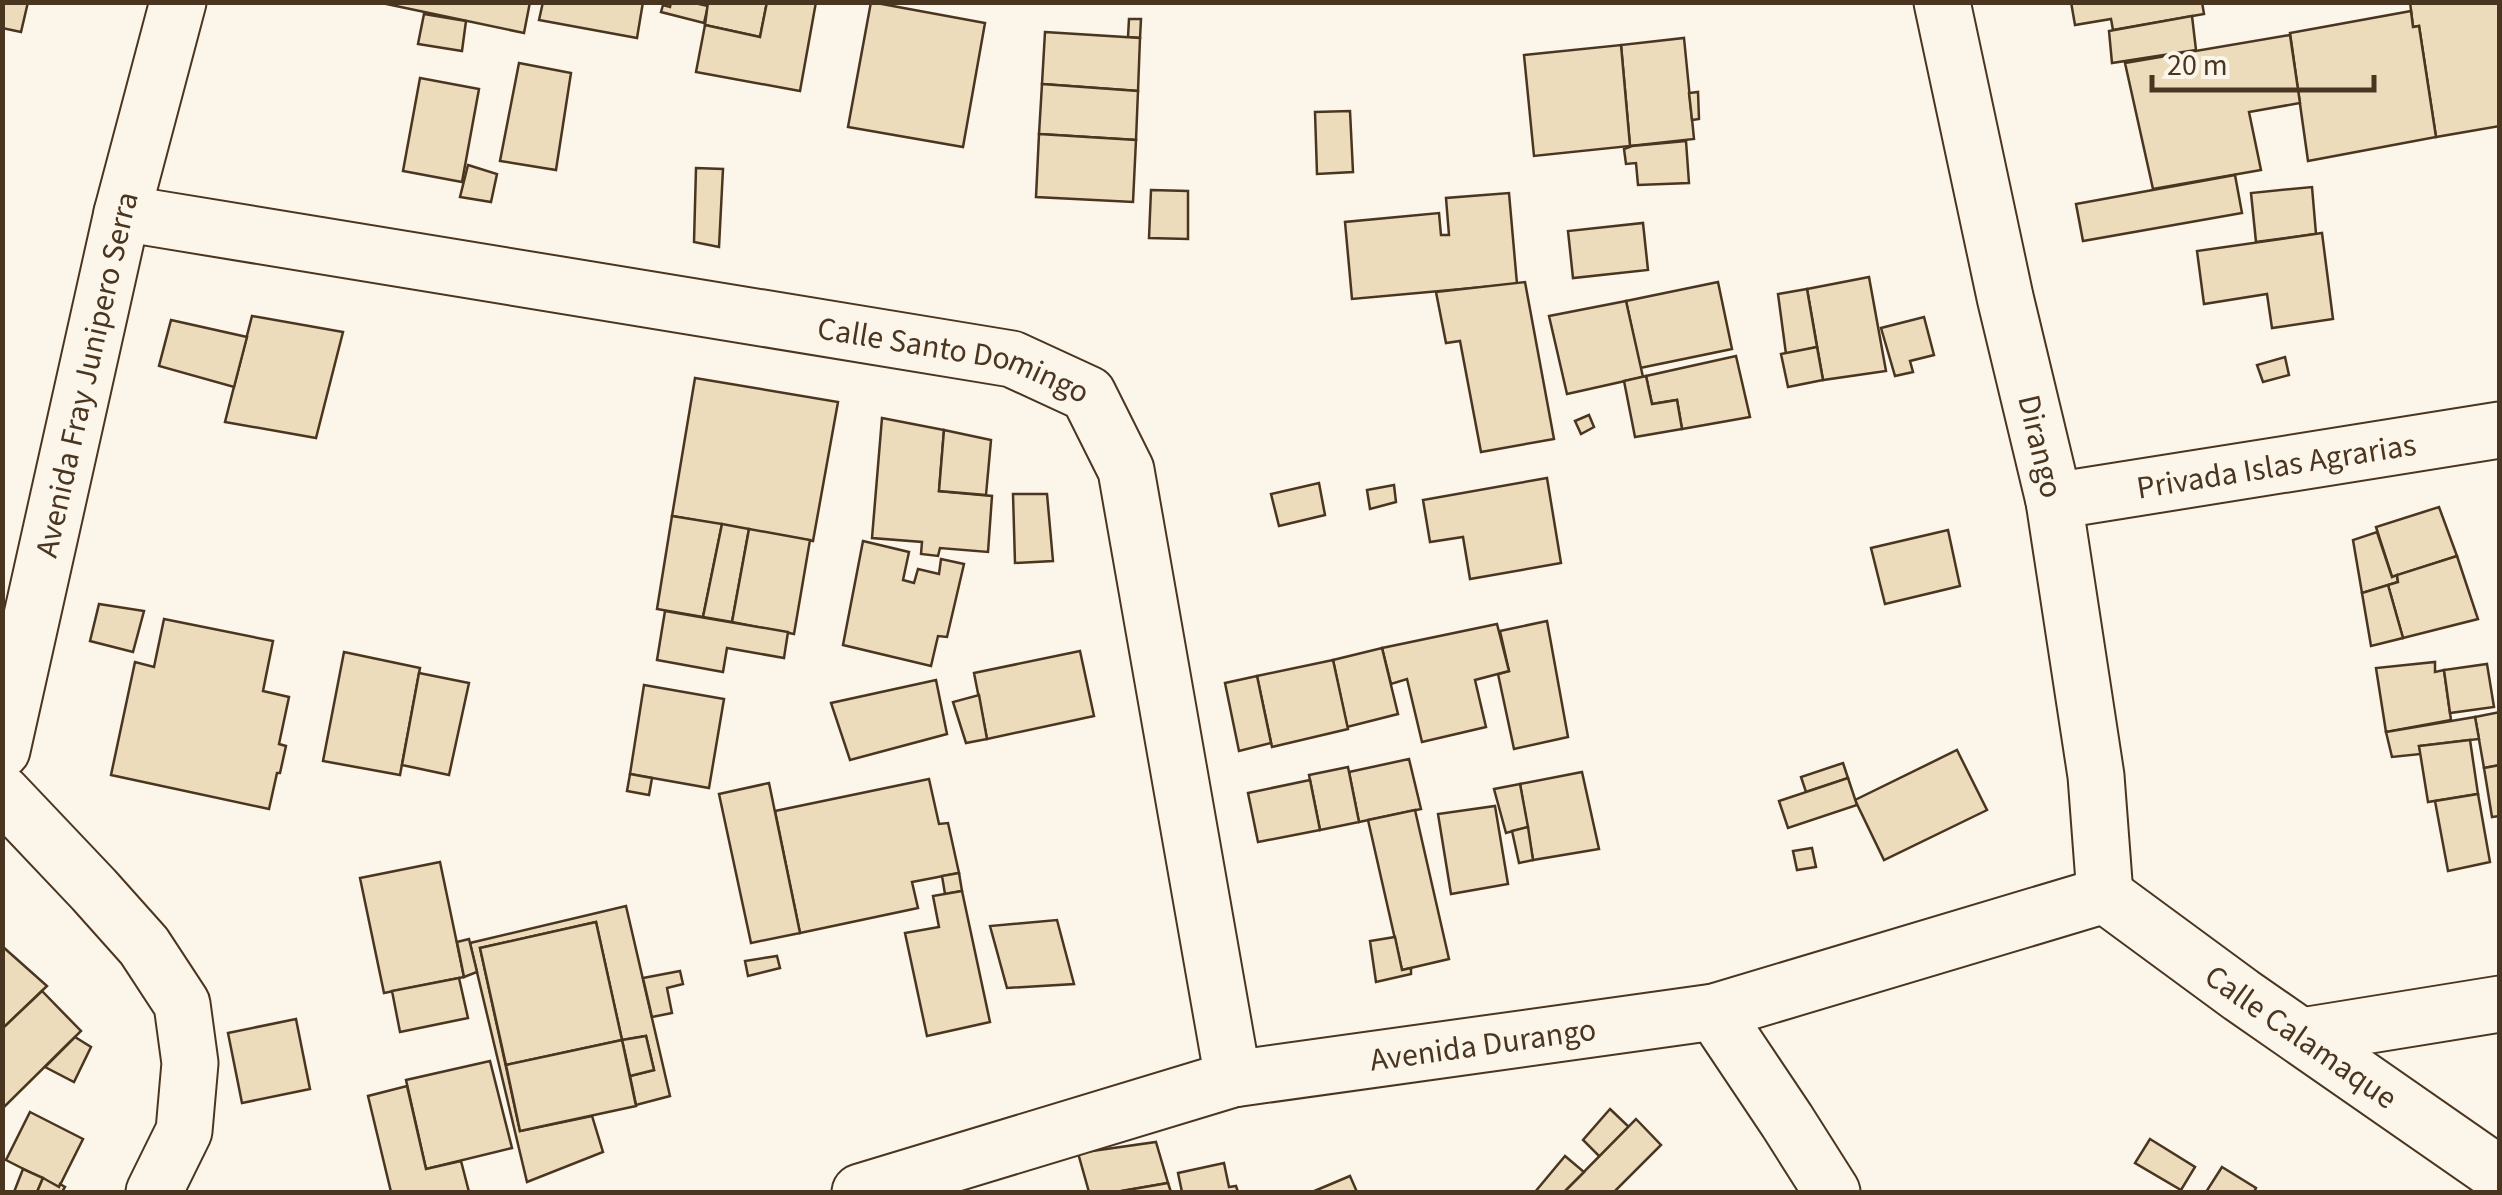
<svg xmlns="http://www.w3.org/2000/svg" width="2502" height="1195" viewBox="0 0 2502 1195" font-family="'Source Sans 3',sans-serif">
<rect width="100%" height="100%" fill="#fbf6e9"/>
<!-- building -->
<g fill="#ecdcbc" stroke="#4a3520" stroke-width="2.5">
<path d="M2 2H28L21 32 2 28Z"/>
<path d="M377 2H530L524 33Z"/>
<path d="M543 2H643L637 38 539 20Z"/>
<path d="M671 2H690L708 6 704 23 661 12 663 5 670 7Z"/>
<path d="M708 2H767L760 37 705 25Z"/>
<path d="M767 2H816L800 91 696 72 705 25 760 37Z"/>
<path d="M871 2 985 23 963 147 848 127Z"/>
<path d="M2071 2H2202L2204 14 2113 30 2111 19 2075 25Z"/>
<path d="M2410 2H2500V126L2436 137 2419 26 2413 27Z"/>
<path d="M2411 11 2413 27 2419 26 2436 137 2308 161 2290 33Z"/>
<path d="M424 14 466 21 462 51 418 44Z"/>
<path d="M2192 16 2196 50 2112 63 2109 31Z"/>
<path d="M1129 19H1141L1140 38 1128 37Z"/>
<path d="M1045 32 1140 38 1138 91 1042 84Z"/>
<path d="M2290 35 2300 103 2249 112 2261 170 2153 189 2125 63Z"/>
<path d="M1684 38 1694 139 1630 146 1621 45Z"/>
<path d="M1621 45 1630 146 1534 156 1524 55Z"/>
<path d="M519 63 571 73 556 170 500 161Z"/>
<path d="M420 78 479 89 462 182 403 171Z"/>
<path d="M1042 84 1138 91 1136 140 1039 134Z"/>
<path d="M1698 92 1699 119 1692 120 1689 93Z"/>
<path d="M1350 111 1353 172 1317 174 1315 112Z"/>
<path d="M1039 134 1136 140 1133 202 1036 197Z"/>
<path d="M1686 141 1689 183 1638 185 1636 163 1626 164 1624 149 1632 146Z"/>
<path d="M468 165 497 174 491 202 460 197Z"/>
<path d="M696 168 723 169 719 247 694 242Z"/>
<path d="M2235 175 2242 213 2083 241 2076 204Z"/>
<path d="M2312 187 2316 234 2256 242 2251 193Z"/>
<path d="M1151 190 1188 191V239L1149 238Z"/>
<path d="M1509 193 1517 284 1352 299 1345 222 1439 213 1441 235H1449L1446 198Z"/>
<path d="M1643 223 1648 270 1573 278 1568 231Z"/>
<path d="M2322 233 2333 319 2272 328 2267 294 2204 304 2197 251Z"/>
<path d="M1869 277 1886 371 1823 380 1807 289Z"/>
<path d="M1525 282 1554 439 1481 452 1460 341 1446 343 1436 292Z"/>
<path d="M1718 282 1732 349 1640 368 1626 301Z"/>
<path d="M1807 289 1817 347 1786 354 1778 294Z"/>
<path d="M1626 301 1643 377 1567 394 1549 316Z"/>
<path d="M252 316 343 332 316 438 225 422Z"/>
<path d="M1924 317 1934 355 1910 361 1913 372 1895 376 1881 328Z"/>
<path d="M171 320 247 337 234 387 159 366Z"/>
<path d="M1817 347 1823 380 1788 387 1781 354Z"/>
<path d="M1736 356 1750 417 1682 429 1677 400 1652 404 1646 376Z"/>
<path d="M2285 357 2289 375 2263 382 2257 365Z"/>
<path d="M1646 376 1652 404 1677 400 1682 429 1635 437 1624 381Z"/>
<path d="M695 378 838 402 813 541 672 516Z"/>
<path d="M1589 415 1594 427 1581 434 1575 421Z"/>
<path d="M882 418 944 430 939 491 992 496 988 552 940 548 938 556 921 554 922 542 872 538Z"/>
<path d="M944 430 991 440 986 495 939 491Z"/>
<path d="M1547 478 1561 563 1470 579 1463 537 1430 542 1423 500Z"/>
<path d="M1319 483 1325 515 1279 526 1271 494Z"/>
<path d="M1394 485 1396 502 1370 509 1367 490Z"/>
<path d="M1013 494H1047L1053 561 1015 563Z"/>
<path d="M2439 507 2457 556 2392 577 2376 527Z"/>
<path d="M672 516 722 524 703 617 657 609Z"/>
<path d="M722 524 749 529 732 622 703 617Z"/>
<path d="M749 529 810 540 794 634 732 622Z"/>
<path d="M1948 530 1960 586 1885 604 1871 548Z"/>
<path d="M2377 532 2392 577 2397 575 2398 582 2362 593 2353 540Z"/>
<path d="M863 541 909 552 903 580 914 583 918 569 939 574 941 559 964 564 947 637 938 636 931 666 843 645Z"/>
<path d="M2457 556 2478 619 2403 638 2388 585 2398 582 2397 575Z"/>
<path d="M2388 585 2403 638 2371 646 2362 593Z"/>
<path d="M99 604 144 611 133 652 90 641Z"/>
<path d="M665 611 788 632 784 658 727 648 723 672 657 660Z"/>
<path d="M164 619 273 641 263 691 289 697 279 744 286 746 280 773H277L269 809 111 775 135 662 154 667Z"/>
<path d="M1547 621 1568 737 1514 749 1498 674 1509 671 1500 631Z"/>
<path d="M1497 624 1509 671 1475 680 1486 727 1422 742 1407 679 1391 684 1382 648Z"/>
<path d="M1382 648 1398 714 1347 727 1333 660Z"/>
<path d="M1080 651 1094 716 987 739 974 673Z"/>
<path d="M344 652 420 668 400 775 323 761Z"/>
<path d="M1333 660 1348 729 1272 747 1257 676Z"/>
<path d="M2435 662V672L2444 670 2451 720 2386 732 2376 668Z"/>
<path d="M2487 664 2494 707 2450 713 2444 670Z"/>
<path d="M419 673 469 683 449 775 402 765Z"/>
<path d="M1257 676 1271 743 1239 751 1225 683Z"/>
<path d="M936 680 947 734 850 760 831 703Z"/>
<path d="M644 685 724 699 709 788 630 774Z"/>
<path d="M979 695 987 739 966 743 953 702Z"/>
<path d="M2500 712V765L2484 768 2475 717Z"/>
<path d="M2475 717 2479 739 2419 746 2421 754 2392 757 2386 732Z"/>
<path d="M2470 740 2478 794 2428 802 2419 746Z"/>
<path d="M1957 750 1987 810 1884 860 1855 800Z"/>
<path d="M1409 759 1421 809 1359 822 1349 772Z"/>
<path d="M1843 763 1848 778 1806 792 1801 777Z"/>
<path d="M2500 765V816L2492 817 2484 768Z"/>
<path d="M1348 767 1359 822 1320 830 1309 775Z"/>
<path d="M1582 772 1599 849 1533 860 1520 784Z"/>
<path d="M630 774 652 778 649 795 627 791Z"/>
<path d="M1848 778 1857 805 1788 828 1779 801Z"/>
<path d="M929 779 939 824 948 823 959 873 912 882 918 908 800 933 775 811Z"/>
<path d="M1310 780 1320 830 1258 842 1248 793Z"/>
<path d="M769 783 800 933 751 943 719 794Z"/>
<path d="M1520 784 1528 827 1506 833 1494 789Z"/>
<path d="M2478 794 2490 862 2448 871 2435 801Z"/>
<path d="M1495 806 1508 884 1451 894 1438 814Z"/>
<path d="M1415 810 1449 959 1402 970 1368 820Z"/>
<path d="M1528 827 1533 860 1519 863 1512 831Z"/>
<path d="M1812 848 1816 867 1797 870 1793 851Z"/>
<path d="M440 862 464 977 384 993 360 878Z"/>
<path d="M959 873 962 891 945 894 942 876Z"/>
<path d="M962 891 990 1022 927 1036 905 933 939 927 933 896Z"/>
<path d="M626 906 670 1096 636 1105 630 1076 654 1070 646 1036 622 1040 596 922 480 948 520 1131 592 1116 603 1152 527 1182 470 943Z"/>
<path d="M1057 920 1074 984 1007 988 990 926Z"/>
<path d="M596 922 622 1040 506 1065 480 948Z"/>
<path d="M1395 937 1402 970 1411 968V974L1376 982 1370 941Z"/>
<path d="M469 939 477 972 464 977 457 942Z"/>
<path d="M2 946 47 986 2 1029Z"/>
<path d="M777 956 780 968 748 976 745 961Z"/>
<path d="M680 971 683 984 667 988 672 1013 652 1017 643 978Z"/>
<path d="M459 978 468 1018 400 1032 392 991Z"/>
<path d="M42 991 81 1031 2 1109V1029Z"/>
<path d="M296 1019 310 1089 242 1103 228 1033Z"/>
<path d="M646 1036 654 1070 630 1076 622 1040Z"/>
<path d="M75 1037 91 1047 74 1082 45 1067Z"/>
<path d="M622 1040 636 1106 520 1131 506 1065Z"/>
<path d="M490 1061 512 1148 426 1169 406 1080Z"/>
<path d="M407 1086 426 1169 461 1161 469 1192H391L368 1096Z"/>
<path d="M1610 1109 1629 1127 1600 1157 1583 1140Z"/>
<path d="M30 1112 83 1139 59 1187 6 1160Z"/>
<path d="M1636 1119 1661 1145 1614 1192H1564Z"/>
<path d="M2150 1139 2195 1167 2181 1190 2135 1163Z"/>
<path d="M1156 1142 1168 1183 1116 1192H1089L1078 1153Z"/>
<path d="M1565 1156 1584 1172 1564 1192H1535Z"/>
<path d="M1224 1163 1229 1187 1236 1186 1238 1192H1182L1178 1173Z"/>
<path d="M2222 1167 2256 1188 2254 1192H2206Z"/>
<path d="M23 1169 43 1178 37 1192H14Z"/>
<path d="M1350 1176 1357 1192H1312Z"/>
<path d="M43 1178 59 1187 60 1184 65 1187 62 1192H37Z"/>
<path d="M1168 1183 1171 1192H1116Z"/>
</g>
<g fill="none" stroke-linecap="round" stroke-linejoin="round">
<!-- minor casing -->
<g stroke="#4a3520" stroke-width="59">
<g id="minor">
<path id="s1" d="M1942 2 2005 297 2054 501 2096 776 2105 895"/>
<path id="s2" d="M122 213 1012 359 1088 394 1126 470 1233 1079"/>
<path id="s3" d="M2054 501 2500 430"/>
<path id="s4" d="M2 750 122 213 178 2"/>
<path d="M2 793 94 890 144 946 182 1004 190 1063 184 1131 154 1192"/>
<path id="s5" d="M2105 895 2241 995 2500 1175"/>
<path d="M1714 1012 1787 1121 1832 1192"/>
<path d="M2302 1036 2500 1004"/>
<path id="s6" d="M860 1192 1233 1079 1714 1012 2105 895"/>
</g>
</g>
<!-- minor -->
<use href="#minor" stroke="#fbf6e9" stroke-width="55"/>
</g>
<g text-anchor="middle" stroke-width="8" stroke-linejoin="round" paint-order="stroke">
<!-- street labels -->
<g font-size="32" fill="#4a3520" stroke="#fbf6e9">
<text dy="11" stroke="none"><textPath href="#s2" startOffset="845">Calle Santo Domingo</textPath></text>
<text dy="11" stroke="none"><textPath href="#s4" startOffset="385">Avenida Fray Junipero Serra</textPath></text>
<text dy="11" stroke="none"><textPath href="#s1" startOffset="455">Dirango</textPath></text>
<text dy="11" stroke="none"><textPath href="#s3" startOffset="225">Privada Islas Agrarias</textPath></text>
<text dy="11" stroke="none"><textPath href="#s5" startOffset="242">Calle Calamaque</textPath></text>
<text dy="11" stroke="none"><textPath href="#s6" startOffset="642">Avenida Durango</textPath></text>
</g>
</g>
<!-- border -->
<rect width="2502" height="1195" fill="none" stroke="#4a3520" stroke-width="10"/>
<!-- scale -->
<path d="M2152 75v15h222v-15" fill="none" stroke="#4a3520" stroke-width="5"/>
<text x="2167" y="75" font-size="30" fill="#4a3520" stroke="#fbf6e9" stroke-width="8" paint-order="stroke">20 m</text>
</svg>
